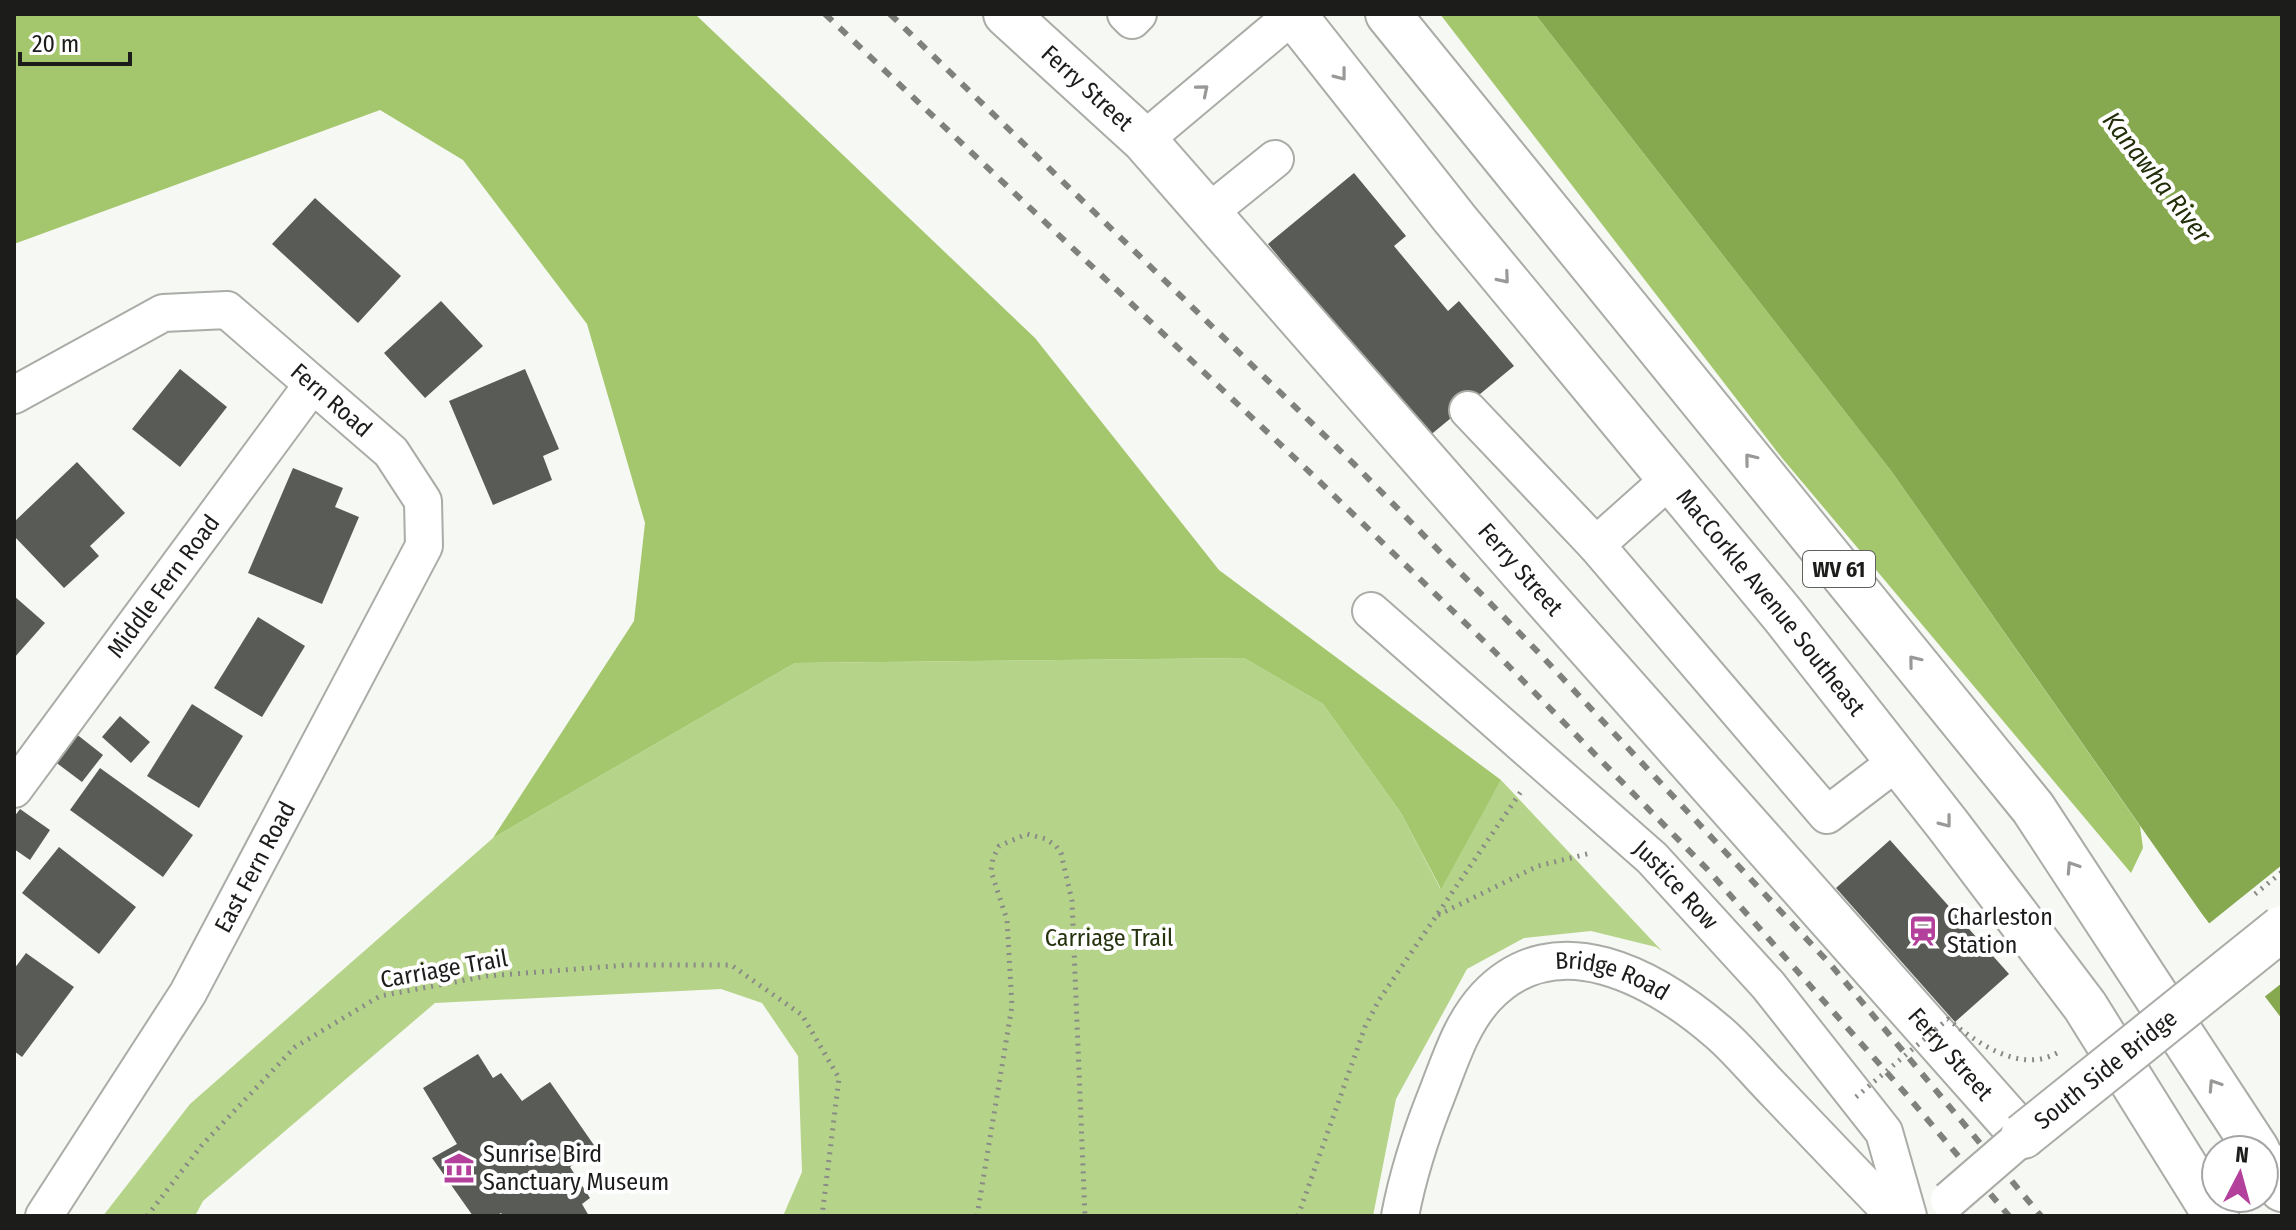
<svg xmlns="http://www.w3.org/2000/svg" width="2296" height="1230" viewBox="0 0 2296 1230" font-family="'Fira Sans Condensed',sans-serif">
<rect width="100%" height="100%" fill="#f6f8f3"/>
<!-- green -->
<path fill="#b6d489" d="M1244 658 1323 704 1401 813 1440 888 1501 780 1662 951 1656 947 1591 931 1524 938 1467 969 1396 1099 1373 1216H783L802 1172 798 1056 762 1003 721 989 435 1003 203 1201 195 1216H103L190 1104 493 838 795 663Z"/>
<!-- forest -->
<g fill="#a4c76d">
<path d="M14 14H695L1035 338 1219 570 1501 780 1441 889 1401 813 1323 704 1244 658 795 663 493 838 634 621 645 523 587 324 463 160 380 110 14 244Z"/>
<path d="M1440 14H1535L1892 472 2140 826 2143 848 2131 873 1782 458Z"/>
</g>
<!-- water -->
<path fill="#86a84e" d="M1535 14H2282V1019L2202 914 1892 472Z"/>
<!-- pier -->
<path fill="#f6f8f3" d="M2282 865V983L2263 998 2206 926Z"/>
<!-- building -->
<g fill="#595b57">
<path d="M1354 173 1406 236 1394 246 1448 311 1459 301 1514 366 1428 437 1268 244Z"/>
<path d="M315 198 401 276 358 323 272 244Z"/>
<path d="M441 301 483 346 425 398 384 353Z"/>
<path d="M180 369 227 407 180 467 132 429Z"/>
<path d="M525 369 559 449 543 456 552 480 493 505 449 401Z"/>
<path d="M77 462 125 513 90 546 99 556 64 588 14 536V522Z"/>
<path d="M293 468 343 488 335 507 359 517 322 604 248 573Z"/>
<path d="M14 596 45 623 14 658Z"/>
<path d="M258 617 305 646 262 717 214 688Z"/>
<path d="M192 704 243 736 199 808 147 776Z"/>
<path d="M120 716 150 742 131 763 102 737Z"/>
<path d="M75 733 103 755 82 782 54 761Z"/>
<path d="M100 768 193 835 163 877 70 810Z"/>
<path d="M20 809 50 830 30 860 14 849V817Z"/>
<path d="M1890 840 2009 974 1955 1022 1836 888Z"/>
<path d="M59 847 136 907 99 954 22 893Z"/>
<path d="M26 953 74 987 22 1057 14 1051V969Z"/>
<path d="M478 1054 493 1078 501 1073 522 1101 550 1082 596 1148 570 1167 590 1198 582 1204 589 1216H503L501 1213 496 1216H473L432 1158 457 1144 423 1088Z"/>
</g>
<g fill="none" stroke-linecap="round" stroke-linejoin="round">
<!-- minor casing -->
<g stroke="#aaaca7" stroke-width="40">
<g id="minor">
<path d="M1126 14 1132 20 1138 14"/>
<path d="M1144 140 1294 14"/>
<path d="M1208 213 1275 159"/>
<path id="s1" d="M14 395 163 313 227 310 391 452 423 501 424 546 188 993 44 1216"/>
<path d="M1468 410 1596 545 1827 815 1898 761"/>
<path d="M1596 545 1670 479"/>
<path id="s2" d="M1371 611 1652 858 1768 985 1884 1132 1908 1216"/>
<path id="s3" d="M14 789 312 385"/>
<path id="s4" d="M1400 1216C1408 1174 1421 1134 1437 1094 1450 1061 1461 1024 1486 997 1556 922 1655 978 1718 1032 1739 1050 1757 1073 1777 1093 1816 1134 1855 1175 1895 1216"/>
</g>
</g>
<!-- major casing -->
<g stroke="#aaaca7" stroke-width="48">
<g id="major">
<path id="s5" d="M1006 14 1144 140 1526 576 2023 1136"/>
<path id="s6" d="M1293 14 1455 219 1783 615 1948 825 2085 1006 2216 1216"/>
<path d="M1388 14 2033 808 2257 1150"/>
<path d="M2264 1161 2282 1189"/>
</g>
</g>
<!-- path -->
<g stroke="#898b87" stroke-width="5" stroke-dasharray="2 6" stroke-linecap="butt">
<path d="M1438 915 1538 866 1591 853"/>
<path d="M147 1216 202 1145 295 1047 380 996 487 976 627 965H731L802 1015 839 1078 822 1216"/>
<path d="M977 1216 1012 1006 1007 920 991 871 993 858 999 846 1027 834 1046 839 1056 846 1061 853 1072 901 1085 1216"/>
<path d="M1298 1216 1365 1027 1379 1000 1522 790"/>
</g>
<!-- minor -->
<use href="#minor" stroke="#fff" stroke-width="36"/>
<!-- major -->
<use href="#major" stroke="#fff" stroke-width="44"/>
<!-- rail -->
<g stroke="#7f817d" stroke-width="6" stroke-dasharray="10 10" stroke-linecap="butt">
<path d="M825 14 1319 481 1493 650 1708 870 1905 1093 2009 1216"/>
<path d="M890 14 1355 465 1539 653 1831 965 2041 1216"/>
</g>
<!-- minor-bridge casing -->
<g stroke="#aaaca7" stroke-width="40" stroke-linecap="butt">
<path id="minor-bridge" d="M1949 1200 2023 1136"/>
</g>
<!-- major-bridge casing -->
<g stroke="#aaaca7" stroke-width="48" stroke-linecap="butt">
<g id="major-bridge">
<path id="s7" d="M2023 1136 2282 928"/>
</g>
</g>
<!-- path-bridge -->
<g stroke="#898b87" stroke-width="5" stroke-dasharray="2 6" stroke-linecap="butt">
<path d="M2255 894 2282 872"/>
<path d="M1856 1097 1948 1019C1975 1042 2020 1074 2057 1053"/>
</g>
<!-- minor-bridge -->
<use href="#minor-bridge" stroke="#fff" stroke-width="36"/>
<!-- major-bridge -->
<use href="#major-bridge" stroke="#fff" stroke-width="44"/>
</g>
<!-- one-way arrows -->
<defs><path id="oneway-chevron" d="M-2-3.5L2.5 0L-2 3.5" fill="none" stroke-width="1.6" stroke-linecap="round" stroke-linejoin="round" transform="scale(2)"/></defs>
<g stroke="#999998">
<use href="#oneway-chevron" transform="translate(1341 75) rotate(52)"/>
<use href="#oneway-chevron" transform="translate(1203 90) rotate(-40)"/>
<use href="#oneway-chevron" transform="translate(1504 278) rotate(50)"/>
<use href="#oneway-chevron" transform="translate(1750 459) rotate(-129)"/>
<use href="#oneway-chevron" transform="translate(1914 661) rotate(-129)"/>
<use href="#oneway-chevron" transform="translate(1946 822) rotate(52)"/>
<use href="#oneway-chevron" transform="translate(2072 867) rotate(-123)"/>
<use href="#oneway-chevron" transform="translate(2214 1085) rotate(-123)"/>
</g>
<!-- icons -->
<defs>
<g id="station-bare" transform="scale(2.4)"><path d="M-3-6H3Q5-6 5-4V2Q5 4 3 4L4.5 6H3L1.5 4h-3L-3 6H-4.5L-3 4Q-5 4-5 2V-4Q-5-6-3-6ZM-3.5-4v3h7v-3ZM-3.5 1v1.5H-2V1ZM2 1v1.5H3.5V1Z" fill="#b3419c" stroke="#fff" stroke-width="2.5" paint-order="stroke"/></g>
<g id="museum-bare" transform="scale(2.4)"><path d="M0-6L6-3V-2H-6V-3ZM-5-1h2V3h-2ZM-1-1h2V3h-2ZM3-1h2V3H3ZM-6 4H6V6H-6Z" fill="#b3419c" stroke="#fff" stroke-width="2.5" paint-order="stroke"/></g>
</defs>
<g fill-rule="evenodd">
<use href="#station-bare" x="1923" y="931"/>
<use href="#museum-bare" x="459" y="1168"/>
</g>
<g text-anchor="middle" stroke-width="8" stroke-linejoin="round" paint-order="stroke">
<!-- shield labels -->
<rect fill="#fff" stroke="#60615f" stroke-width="2" x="1803" y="551" width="72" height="36" rx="6"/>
<g font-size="22" font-weight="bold" fill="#1c1d1b">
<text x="1839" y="577">WV 61</text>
</g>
<!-- street labels -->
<g font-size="24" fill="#1c1d1b" stroke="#fff">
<text dy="8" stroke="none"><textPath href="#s5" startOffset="110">Ferry Street</textPath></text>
<text dy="8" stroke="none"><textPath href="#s1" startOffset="372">Fern Road</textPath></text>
<text dy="8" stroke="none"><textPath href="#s5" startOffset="758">Ferry Street</textPath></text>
<text dy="8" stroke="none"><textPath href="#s3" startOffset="252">Middle Fern Road</textPath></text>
<text dy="8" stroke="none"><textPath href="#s6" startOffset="758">MacCorkle Avenue Southeast</textPath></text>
<text transform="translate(255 867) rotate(-62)" y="8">East Fern Road</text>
<text dy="8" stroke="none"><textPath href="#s2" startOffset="410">Justice Row</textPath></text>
<text transform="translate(444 969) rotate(-10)" y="8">Carriage Trail</text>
<text dy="8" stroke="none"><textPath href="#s4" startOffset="376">Bridge Road</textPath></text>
<text dy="8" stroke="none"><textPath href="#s5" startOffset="1406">Ferry Street</textPath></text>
<text dy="8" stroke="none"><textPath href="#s7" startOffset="106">South Side Bridge</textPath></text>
</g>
<!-- poi labels -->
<g font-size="24" fill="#1c1d1b" stroke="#fff" text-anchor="start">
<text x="1947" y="925">Charleston<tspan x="1947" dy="28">Station</tspan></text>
<text x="483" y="1162">Sunrise Bird<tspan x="483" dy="28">Sanctuary Museum</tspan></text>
</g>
<!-- park labels -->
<g font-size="24" fill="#26330e" stroke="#fff">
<text x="1109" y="946">Carriage Trail</text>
</g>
<!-- water labels -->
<g font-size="26" font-style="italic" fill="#212e08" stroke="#fff">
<text transform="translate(2157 177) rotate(52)" y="9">Kanawha River</text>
</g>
</g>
<!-- border -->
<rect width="2296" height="1230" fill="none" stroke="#1c1d1b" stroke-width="32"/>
<!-- north arrow -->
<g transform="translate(2240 1174) rotate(6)"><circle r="38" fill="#ffffff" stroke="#a4a5a4" stroke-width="2"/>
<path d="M0-6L14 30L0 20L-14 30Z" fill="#b3419c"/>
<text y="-12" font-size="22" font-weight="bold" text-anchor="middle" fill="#1c1d1b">N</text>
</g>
<!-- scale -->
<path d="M20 52v12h110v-12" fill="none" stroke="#1c1d1b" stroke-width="4"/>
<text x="32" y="52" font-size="24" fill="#1c1d1b" stroke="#ffffff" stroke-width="6" paint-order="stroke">20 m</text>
</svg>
